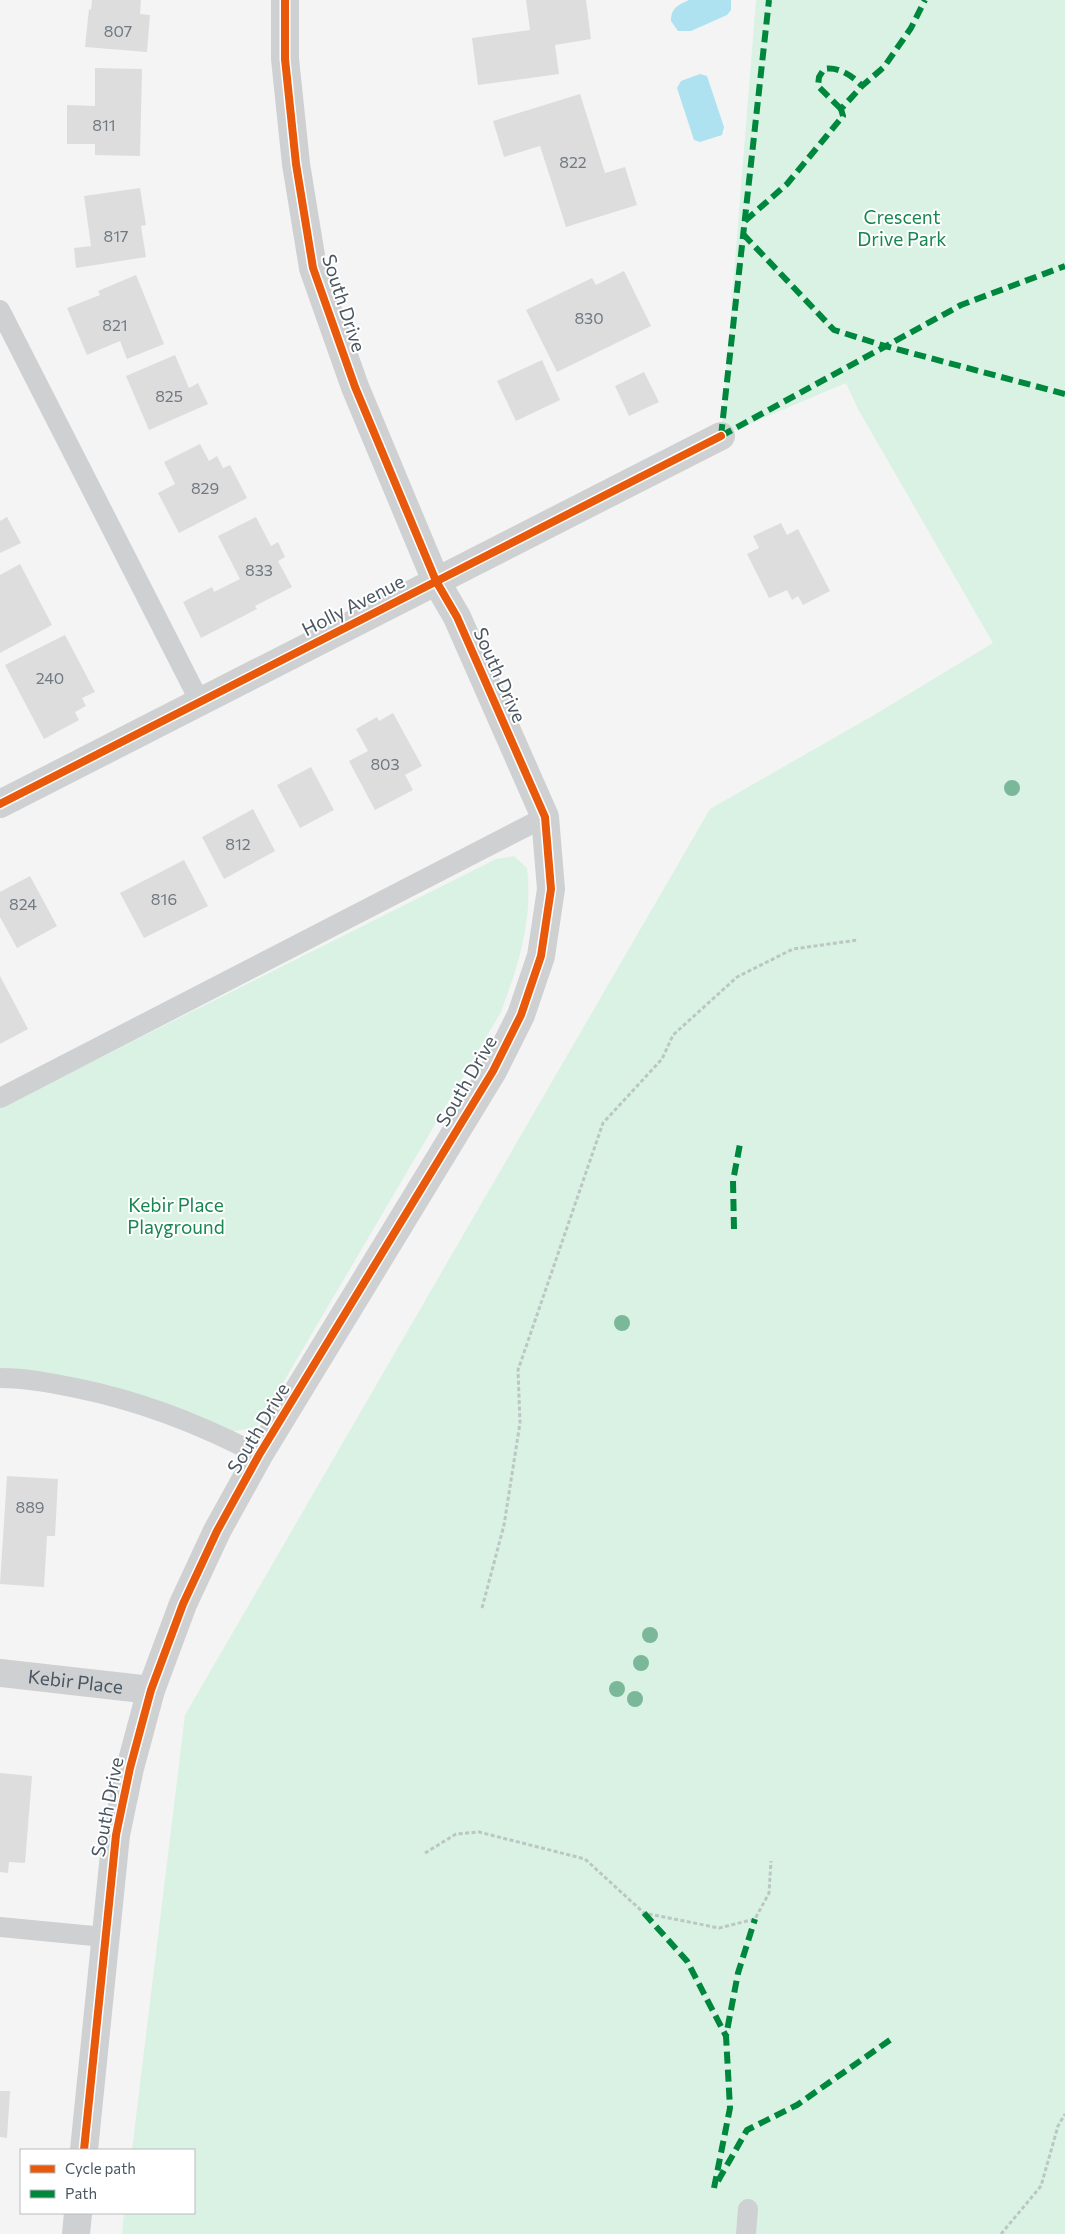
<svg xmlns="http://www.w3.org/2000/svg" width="1065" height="2234" viewBox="0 0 1065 2234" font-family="Commissioner,sans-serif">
<rect width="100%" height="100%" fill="#f4f4f4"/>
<!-- green -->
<g fill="#d9f2e3">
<path d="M756 0H1065V2234H122L124 2213H194V2150H132L185 1715 710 809 874 715 993 643 858 409 846 383 721 436Z"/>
<path d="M514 856 527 868C533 921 519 963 501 1012L257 1427 219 1434 0 1378V1108L496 859Z"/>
</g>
<!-- water -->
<g fill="#aee2f0">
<path d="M689 0H731V10L727 15 691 31H678L671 21C671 8 678 5 689 0Z"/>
<path d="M700 74 707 76 724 127 722 135 700 142 694 140 677 88 681 81Z"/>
</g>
<!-- building -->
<g fill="#ddddde">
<path d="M92 0H141L140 14 150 15 147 52 85 47 89 9 91 10Z"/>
<path d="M526 0H586L591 39 555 45 559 74 478 85 472 38 530 30Z"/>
<path d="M95 68 142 69 140 156 95 155V144H67V105L95 106Z"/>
<path d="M580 94 605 173 625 167 637 205 566 227 540 146 504 157 493 121Z"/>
<path d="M140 188 146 225 141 226 146 257 76 268 74 248 91 246 84 196Z"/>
<path d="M624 271 651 326 557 372 526 310 592 278 596 285Z"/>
<path d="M136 275 164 344 127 359 120 341 87 355 67 308 100 295 98 291Z"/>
<path d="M175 355 189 388 198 383 208 404 149 430 126 376Z"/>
<path d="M542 360 560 400 516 421 497 381Z"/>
<path d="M644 372 659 402 629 416 615 386Z"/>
<path d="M200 444 209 461 217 456 223 468 230 465 247 498 179 533 158 493 175 484 164 462Z"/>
<path d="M7 517 21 543 0 553V521Z"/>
<path d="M256 517 271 546 278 542 285 557 278 561 292 587 255 606 257 609 201 638 183 602 212 587 214 592 240 579 218 536Z"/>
<path d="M781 523 787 535 798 529 830 591 803 605 798 596 792 600 787 590 769 598 747 554 759 548 753 536Z"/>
<path d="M20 564 52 625 0 653V575Z"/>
<path d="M65 635 95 692 82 698 86 706 75 712 79 720 44 739 5 665Z"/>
<path d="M393 713 422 766 405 775 413 790 375 810 349 761 368 751 356 729 377 717 379 721Z"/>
<path d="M311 767 334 810 300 828 277 785Z"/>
<path d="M253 809 275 851 224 879 202 837Z"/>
<path d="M184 860 208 906 144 938 120 893Z"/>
<path d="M30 876 57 926 17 948 0 917V892Z"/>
<path d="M0 976 28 1029 0 1044Z"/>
<path d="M7 1476 58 1479 55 1536H47L44 1587 0 1584Z"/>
<path d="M0 1773 32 1776 25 1863 9 1862 8 1873 0 1872Z"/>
<path d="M0 2091H10L7 2138 0 2137Z"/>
</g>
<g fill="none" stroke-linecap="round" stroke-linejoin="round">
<!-- path -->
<g stroke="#bcc7c4" stroke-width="3" stroke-dasharray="4 2.5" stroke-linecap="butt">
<path d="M482 1608 504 1525 520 1423 518 1370 603 1123 662 1059 673 1035 737 977 793 949 858 940"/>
<path d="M425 1853 456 1834 479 1832 585 1859 644 1913 719 1928 755 1919 769 1893 771 1861"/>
<path d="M1001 2234 1041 2186 1058 2126 1065 2114"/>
</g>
<!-- lane -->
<g stroke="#ced0d2" stroke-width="20">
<path d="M0 310 200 702"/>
<path d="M0 1098 545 817"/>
<path d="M0 1378C26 1378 51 1383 76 1388 141 1401 200 1424 259 1455"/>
<path d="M0 1927 104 1937"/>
<path d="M746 2234 748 2209"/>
</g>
<!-- street -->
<g stroke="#ced0d2" stroke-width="28">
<path d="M0 804 721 436"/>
<path id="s1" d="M0 1673 151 1690"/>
<path d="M84 2150 116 1835 130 1768 151 1690 183 1604 217 1531 259 1455 493 1071 521 1015 541 956 551 889 545 817 457 617 436 581 355 387 313 268 296 164 285 59V0"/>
<path d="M76 2234 78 2213"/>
</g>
<!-- quiet -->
<g stroke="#00873e" stroke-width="6" stroke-dasharray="12 6" stroke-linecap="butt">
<path d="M841 109 818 86 819 77 824 69C838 66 853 76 862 86"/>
<path d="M745 221 787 184 843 116 841 109 862 86 884 67 911 28 925 0"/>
<path d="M743 234 834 330 885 346 1065 394"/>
<path d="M721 436 769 0"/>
<path d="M721 436 961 305 1065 266"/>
<path d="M734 1229 733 1181 740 1144"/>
<path d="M644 1913 687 1961 726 2036"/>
<path d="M718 2181 747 2130 797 2105 890 2040"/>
<path d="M714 2188 730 2108 726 2036 738 1973 755 1919"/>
</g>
<!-- cycleway casing -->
<g stroke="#fff" stroke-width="11">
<g id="cycleway">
<path d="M0 804 721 436"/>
<path d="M84 2150 116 1835 130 1768 151 1690 183 1604 217 1531 259 1455 493 1071 521 1015 541 956 551 889 545 817 457 617 436 581 355 387 313 268 296 164 285 59V0"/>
</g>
</g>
<!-- cycleway -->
<use href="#cycleway" stroke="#e8590c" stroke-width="8"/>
</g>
<!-- trees -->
<g fill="#7ab899">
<circle cx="1012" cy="788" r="8"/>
<circle cx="622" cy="1323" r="8"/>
<circle cx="650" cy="1635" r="8"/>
<circle cx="641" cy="1663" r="8"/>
<circle cx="617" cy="1689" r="8"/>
<circle cx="635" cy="1699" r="8"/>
</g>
<g text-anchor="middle" stroke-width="4" stroke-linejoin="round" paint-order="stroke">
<!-- number labels -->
<g font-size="16" fill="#707881">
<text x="118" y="37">807</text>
<text x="104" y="131">811</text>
<text x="573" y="168">822</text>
<text x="116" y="242">817</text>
<text x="589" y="324">830</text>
<text x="115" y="331">821</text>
<text x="169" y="402">825</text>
<text x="205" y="494">829</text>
<text x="259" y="576">833</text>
<text x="50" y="684">240</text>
<text x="385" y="770">803</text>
<text x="238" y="850">812</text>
<text x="164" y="905">816</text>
<text x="23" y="910">824</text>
<text x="30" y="1513">889</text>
</g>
<!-- park labels -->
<g font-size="19" fill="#17864f" stroke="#fff">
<text x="902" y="224">Crescent<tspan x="902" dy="22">Drive Park</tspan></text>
<text x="176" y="1212">Kebir Place<tspan x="176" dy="22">Playground</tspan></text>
</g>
<!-- street labels -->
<g font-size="19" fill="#4a5661" stroke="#fff">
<text transform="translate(344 303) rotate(72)" y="7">South Drive</text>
<text transform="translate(353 605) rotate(-27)" y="7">Holly Avenue</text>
<text transform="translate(500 675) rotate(66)" y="7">South Drive</text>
<text transform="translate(466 1081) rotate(-60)" y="7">South Drive</text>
<text transform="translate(258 1428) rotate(-59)" y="7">South Drive</text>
<text dy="7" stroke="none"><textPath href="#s1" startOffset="76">Kebir Place</textPath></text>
<text transform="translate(107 1807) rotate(-79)" y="7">South Drive</text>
</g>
</g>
<!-- legend -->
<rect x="20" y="2149" width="175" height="65" fill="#ffffff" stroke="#b7bbc0"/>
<rect x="30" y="2165" width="25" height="8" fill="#e8590c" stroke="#b7bbc0"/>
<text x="65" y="2174" font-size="15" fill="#4a5661">Cycle path</text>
<rect x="30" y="2190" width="25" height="8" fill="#00873e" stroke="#b7bbc0"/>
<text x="65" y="2199" font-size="15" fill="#4a5661">Path</text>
</svg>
